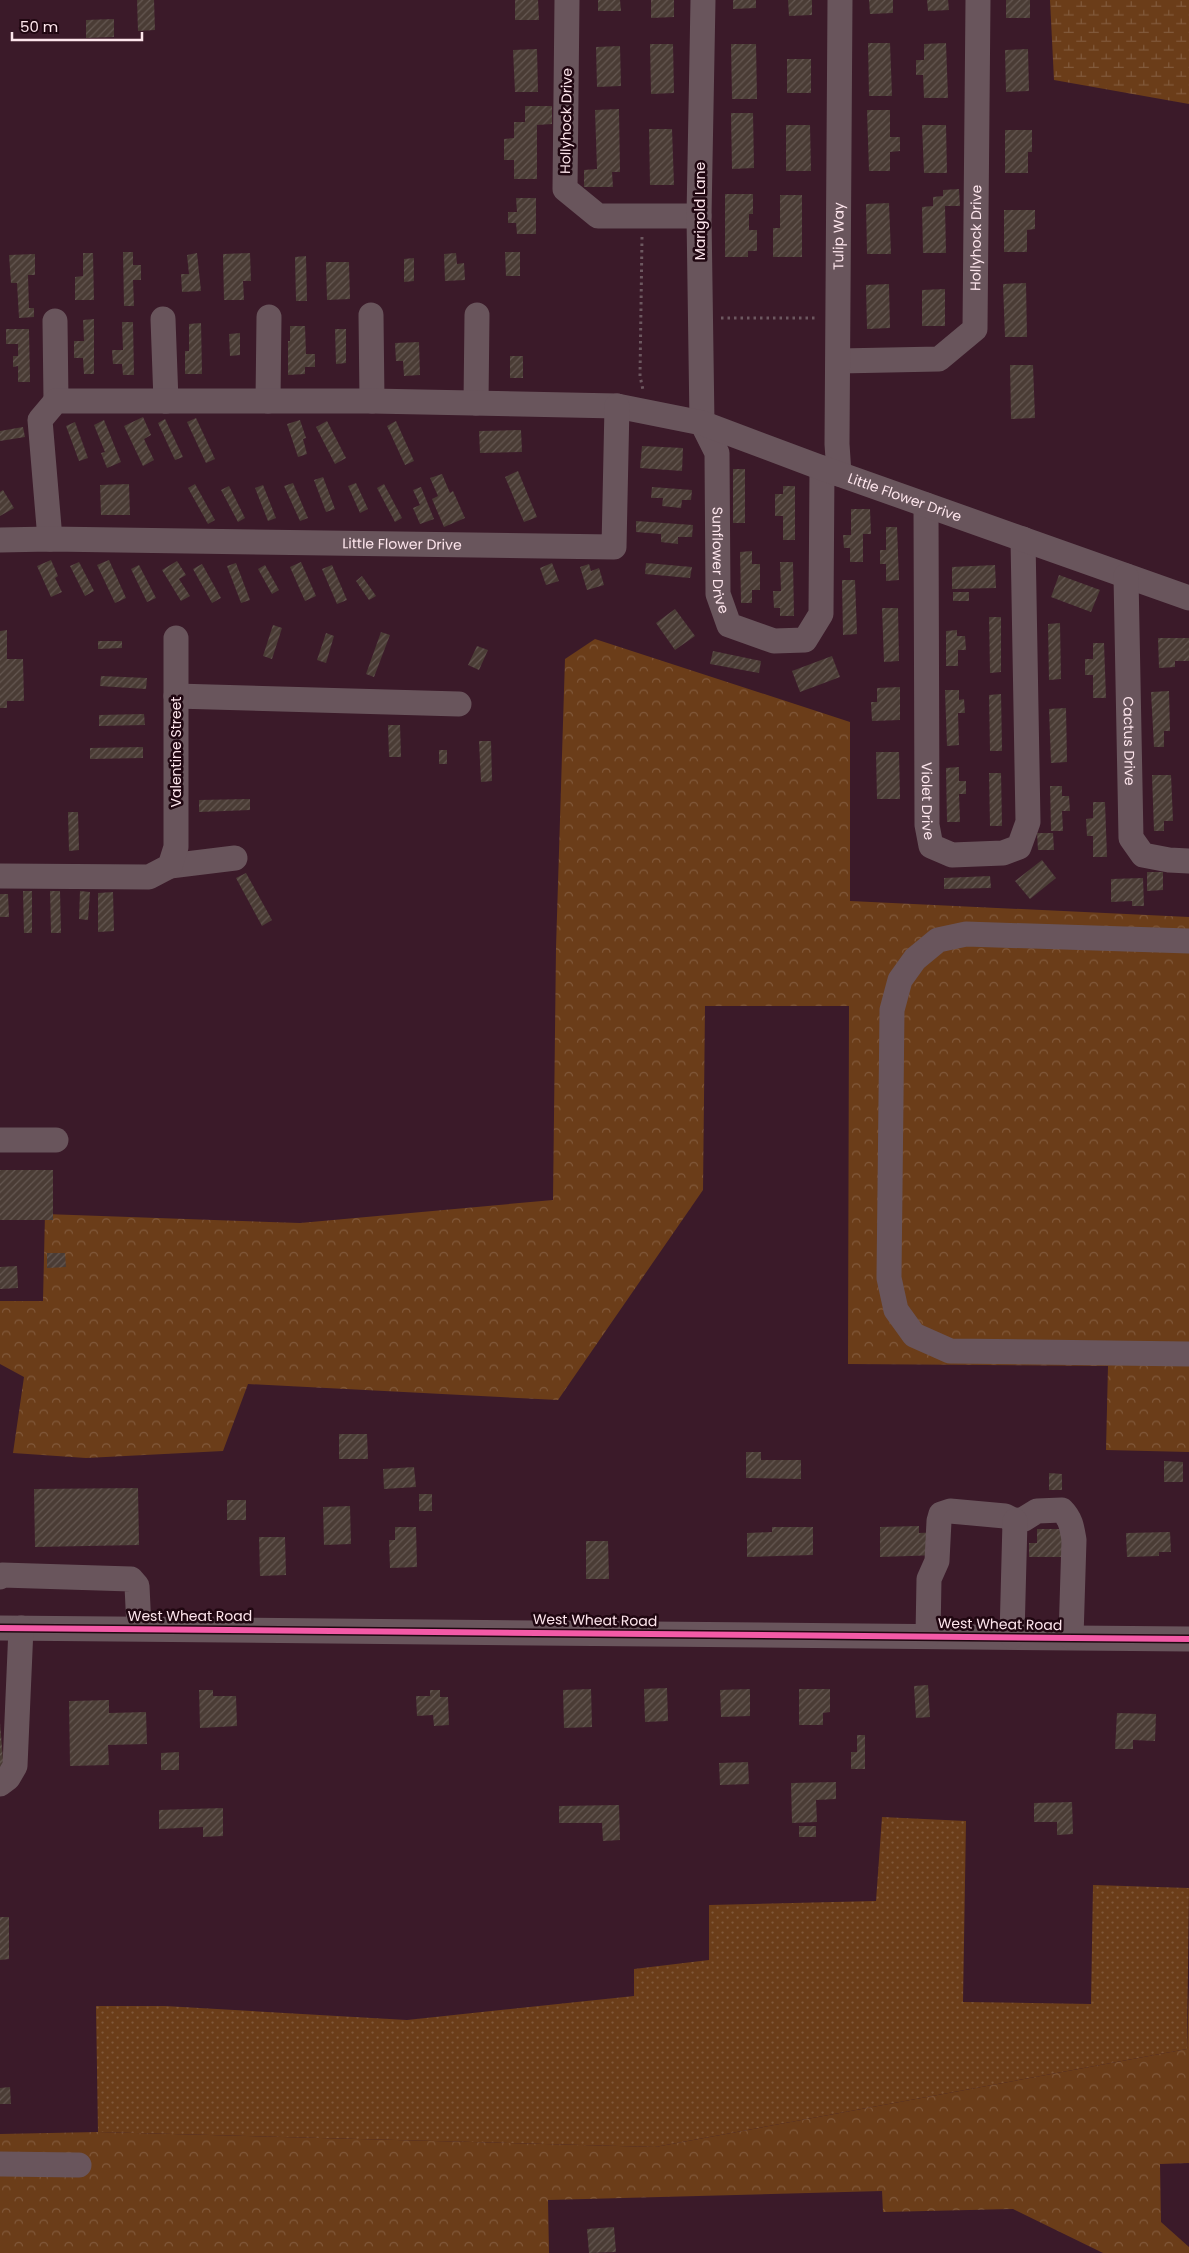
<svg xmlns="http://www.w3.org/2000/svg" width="1189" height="2253" viewBox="0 0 1189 2253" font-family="Poppins,sans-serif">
<defs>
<pattern id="grass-dots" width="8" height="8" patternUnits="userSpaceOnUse" patternTransform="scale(1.25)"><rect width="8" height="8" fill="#6b3d19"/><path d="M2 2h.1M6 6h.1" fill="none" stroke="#81593b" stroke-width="1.8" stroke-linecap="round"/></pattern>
<pattern id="forest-crowns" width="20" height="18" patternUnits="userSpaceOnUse" patternTransform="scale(1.25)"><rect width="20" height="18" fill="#6b3d19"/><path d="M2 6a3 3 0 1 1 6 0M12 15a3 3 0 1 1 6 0" fill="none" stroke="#81593b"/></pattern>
<pattern id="wetland-marsh" width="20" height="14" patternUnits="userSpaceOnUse" patternTransform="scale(1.25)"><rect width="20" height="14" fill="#6b3d19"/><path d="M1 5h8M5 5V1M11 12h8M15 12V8" fill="none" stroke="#81593b"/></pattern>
<pattern id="building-hatch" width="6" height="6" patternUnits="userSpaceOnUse" patternTransform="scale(1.25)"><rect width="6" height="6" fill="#4a3c35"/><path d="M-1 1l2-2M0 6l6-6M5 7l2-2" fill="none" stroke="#655852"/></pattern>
</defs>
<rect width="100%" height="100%" fill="#3b1a29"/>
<!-- grass -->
<path fill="url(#grass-dots)" d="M882 1817 966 1821 963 2002 1091 2004 1093 1885 1189 1888 1187 2049 655 2147 98 2132 96 2006H165L407 2020 634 1996V1969L709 1960V1905L876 1901Z"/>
<!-- forest -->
<g fill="url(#forest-crowns)">
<path d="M595 639 850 722V901L1189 917V1452L1106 1450 1108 1366 848 1364 849 1006H705L703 1190 558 1400 248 1384 223 1451 86 1458 13 1453 24 1377 0 1364V1301H43L45 1214 300 1223 553 1200 556 948 565 659Z"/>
<path d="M1189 1985V2163L1160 2164 1161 2222 1189 2247V2253H1103L1013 2209 883 2212 882 2191 548 2200 549 2253H0V2134L98 2132 655 2147 1187 2049Z"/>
</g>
<!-- wetland -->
<path fill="url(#wetland-marsh)" d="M1050 0H1189V104L1054 80Z"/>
<!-- building -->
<g fill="url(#building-hatch)">
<path d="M137 0H154L155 30 138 31Z"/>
<path d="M515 0H538L539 20H515Z"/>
<path d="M598 0H620L621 11H598Z"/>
<path d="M651 0H674V17L651 18Z"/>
<path d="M733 0H756V8L733 9Z"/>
<path d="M788 0H812V15L789 16Z"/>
<path d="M869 0H893V13L870 14Z"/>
<path d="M927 0H948L949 10 928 11Z"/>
<rect x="1006" y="0" width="24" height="18"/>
<path d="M114 19V37L86 38V20Z"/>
<path d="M868 43H890L892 96H869Z"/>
<path d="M946 43 948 98H924L923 75H916V60H924V44Z"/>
<path d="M650 44H673L674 93 651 94Z"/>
<path d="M731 44H756L757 99H732Z"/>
<path d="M620 46 621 86 597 87 596 47Z"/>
<path d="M537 49 538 92H515L513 50Z"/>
<path d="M1028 49 1029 91 1006 92 1005 50Z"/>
<rect x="787" y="59" width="24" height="34"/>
<path d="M525 106H552V124L537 125V179H514V160H504V139L514 138V122H525Z"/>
<path d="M619 109 620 172H612L613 187H584V170L597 169 595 110Z"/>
<path d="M867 110H890V137H900V151L890 152V171H869Z"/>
<path d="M731 113H753L754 168 732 169Z"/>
<path d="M786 125H810L811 171H786Z"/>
<path d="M922 125H946L947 173H924Z"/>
<path d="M649 129H672L674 185H650Z"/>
<path d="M1005 130H1032V152H1028V173H1005Z"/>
<path d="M959 189 960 206H945L946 253H923L922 207 933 206V197L943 196V190Z"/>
<path d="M725 194H753V214H749V230H757V251H748V257H725Z"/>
<path d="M780 195H802V257H773V228H780Z"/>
<path d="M516 198H536V234H517L516 223H508V212H517Z"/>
<path d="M889 203 891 254H867L866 204Z"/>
<path d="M1004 210H1035V229L1027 230V252H1004Z"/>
<path d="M123 252H133V265H141V280H133L134 306H124Z"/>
<path d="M505 252H520V276H506Z"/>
<path d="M83 253H93L94 300H75V277L83 276Z"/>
<path d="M197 253 201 291 182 292 181 274H189L187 255Z"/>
<path d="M250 253 251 281H243L244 300H224L223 254Z"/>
<path d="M456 253 457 264 464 263 465 280 445 281 444 254Z"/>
<path d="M35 254V275H28L29 308H34V317L19 318 17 283H11L9 255Z"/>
<path d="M306 256 307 301H296L295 257Z"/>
<path d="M414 258V281L404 282V259Z"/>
<path d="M326 262H349L350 299 327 300Z"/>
<path d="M1026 283 1027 337H1005L1003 284Z"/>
<path d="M889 284 890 328 867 329 866 285Z"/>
<path d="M945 289V326H922V290Z"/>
<path d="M94 319V374H84L83 358H74V341H84L83 320Z"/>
<path d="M122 322H133L134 375H123L122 364H113L112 350H123Z"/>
<path d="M201 323 202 374H185V351H189V324Z"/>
<path d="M290 326H305L306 354H315V367H305V374L288 375V341H290Z"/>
<path d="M6 329H29L30 382H18V366L13 367V356H18V344H6Z"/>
<path d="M335 329H346V363L336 364Z"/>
<path d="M240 333V355L230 356 229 334Z"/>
<path d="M419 342 420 375 404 376 403 361H396L395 343Z"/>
<rect x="510" y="356" width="13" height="22"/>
<path d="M1010 365H1033L1035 418 1011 419Z"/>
<path d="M143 417 151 435 144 439 154 460 143 466 124 426Z"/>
<path d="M196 418 215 459 206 463 187 422Z"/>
<path d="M165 419 183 457 175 460 158 423Z"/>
<path d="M104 420 121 462 107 468 101 453 105 452 94 425Z"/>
<path d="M300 420 306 438 303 439 307 454 298 457 287 424Z"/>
<path d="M327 421 346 458 335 464 316 427Z"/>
<path d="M396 421 414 461 405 465 387 426Z"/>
<path d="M75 422 88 458 79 461 66 426Z"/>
<path d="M23 427 25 437 0 441V431Z"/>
<path d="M521 430 522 452 480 453 479 431Z"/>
<path d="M642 446 683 448 682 471 640 468Z"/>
<rect x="733" y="469" width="12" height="54"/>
<path d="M518 471 537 517 524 522 505 477Z"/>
<path d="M442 474 450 493 453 491 465 518 444 527 432 499 438 496 430 478Z"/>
<path d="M323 477 335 509 326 512 314 480Z"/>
<path d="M293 483 308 518 300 521 284 486Z"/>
<path d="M356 483 368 509 360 513 348 486Z"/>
<path d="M129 484 130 515H101L100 485Z"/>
<path d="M195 484 215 520 208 524 188 488Z"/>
<path d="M384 484 402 518 395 522 377 488Z"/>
<path d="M263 485 276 518 268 521 255 488Z"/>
<path d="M229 486 245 518 238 522 221 490Z"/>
<path d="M783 486H795V540H783V516H775V494H783Z"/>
<path d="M421 487 434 519 420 524 413 508 420 505 413 490Z"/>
<path d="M652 487 692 490 691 500H682L681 508 662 506 663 498H651Z"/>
<path d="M3 490 14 508 0 516V492Z"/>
<path d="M851 509H870L871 534H863V562H850V548H844L843 535H851Z"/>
<path d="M636 521 693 525 692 537H678V544L661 542V534L636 532Z"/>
<path d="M886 527H897L899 580 886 581V564H880V550H886Z"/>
<path d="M752 551V564H760V590H752V603H741L740 552Z"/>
<path d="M51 560 58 576 55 578 62 592 51 597 37 566Z"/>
<path d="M109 560 126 598 115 603 97 565Z"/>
<path d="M177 561 186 575 179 579 190 596 181 601 162 570Z"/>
<path d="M79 562 94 591 85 596 70 566Z"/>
<path d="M301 562 316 596 305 601 290 567Z"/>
<path d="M780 562H793L794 616H780V608H774L773 591H781Z"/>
<path d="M236 563 250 600 241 603 227 566Z"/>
<path d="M552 563 559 581 546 585 540 568Z"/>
<path d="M646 563 692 567 690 578 645 574Z"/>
<path d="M202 564 221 598 212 603 193 569Z"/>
<path d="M589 564 591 571 599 568 604 585 587 590 580 567Z"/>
<path d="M139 565 156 598 147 602 131 569Z"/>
<path d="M265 565 279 590 272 594 258 569Z"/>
<path d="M332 565 347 600 337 604 322 569Z"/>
<path d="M995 565 996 588 952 589V567Z"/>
<path d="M1059 575 1100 590 1091 612 1051 597Z"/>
<path d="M362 576 376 596 369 600 356 581Z"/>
<path d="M842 580H855L857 634 843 635Z"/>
<rect x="953" y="592" width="16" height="9"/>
<path d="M882 608H898L899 661 884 662Z"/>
<path d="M675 609 695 636 675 650 656 623Z"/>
<path d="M989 617H1001V672L990 673Z"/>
<path d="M1060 623 1061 679 1049 680 1048 624Z"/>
<path d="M273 625 282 628 272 659 263 656Z"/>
<path d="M7 630V659H23L24 701H7V708H0V631Z"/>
<path d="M957 630V636H965L966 650H958V666H946V631Z"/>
<path d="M381 632 390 635 374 677 366 674Z"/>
<path d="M326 633 334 636 326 663 317 660Z"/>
<path d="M1158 638H1189V661H1175V667L1159 668Z"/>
<path d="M98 641H122V648L98 649Z"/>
<path d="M1093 643H1104L1106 698H1093V675H1085V659H1093Z"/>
<path d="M477 646 488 650 479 670 468 665Z"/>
<path d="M713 651 761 661 759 673 710 664Z"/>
<path d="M832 656 840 677 800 692 792 671Z"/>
<path d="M101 676 147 678 146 689 100 686Z"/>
<path d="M900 687V720L872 721 871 702H877V688Z"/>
<path d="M945 690H959V700L964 699 965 713H958L959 745 947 746Z"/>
<path d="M1169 691 1170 731H1164V747H1154L1151 692Z"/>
<path d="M1001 694 1002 751H990L989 695Z"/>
<path d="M1066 708 1067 762 1051 763 1049 709Z"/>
<path d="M144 714 145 725 99 726V715Z"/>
<path d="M388 725H400L401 757H389Z"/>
<path d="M479 741H491L492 781 481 782Z"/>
<path d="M143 747V758L90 759V748Z"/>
<rect x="439" y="750" width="8" height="14"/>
<path d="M876 752H899L900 799H877Z"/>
<path d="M959 767V781H966V794H959L960 822H947L946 768Z"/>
<path d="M989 773H1001L1002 826H990Z"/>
<path d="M1152 775H1171L1173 821H1164V831H1154Z"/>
<path d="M1050 786H1062V796H1069L1070 811H1062L1063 831H1051Z"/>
<path d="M250 799V810L199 812V800Z"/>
<path d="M1093 802H1105L1107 857H1093V836H1087L1086 819 1093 818Z"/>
<path d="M68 812H78L79 850 69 851Z"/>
<path d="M1037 833H1053L1054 850H1038Z"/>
<path d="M1042 860 1056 878 1030 899 1015 881Z"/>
<path d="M1147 872H1163V890L1147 891Z"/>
<path d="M246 873 272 920 262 926 236 878Z"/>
<path d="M990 876 991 888 944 889V878Z"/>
<path d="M1143 878 1144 906H1132V901L1111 902V879Z"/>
<path d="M23 891H32V933H24Z"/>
<path d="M50 891H60L61 933H51Z"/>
<path d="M80 891 90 892 88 920 79 919Z"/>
<path d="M113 892 114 931 98 932V893Z"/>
<path d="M0 894H8L9 917H0Z"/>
<rect x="0" y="1170" width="53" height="50"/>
<path d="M47 1253H65L66 1267 47 1268Z"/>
<path d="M17 1266 18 1288 0 1289V1267Z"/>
<path d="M339 1434H367L368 1459H339Z"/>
<path d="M746 1452H761V1460H801V1479L746 1478Z"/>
<path d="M1164 1461 1183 1462V1482H1164Z"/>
<path d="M414 1467 416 1487 384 1489 383 1469Z"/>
<path d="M1049 1473 1062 1474V1490H1049Z"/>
<path d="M138 1488 139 1545 35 1547 34 1489Z"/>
<rect x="419" y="1494" width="13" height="17"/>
<rect x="227" y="1500" width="19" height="20"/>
<path d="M350 1506 351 1544 324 1545 323 1507Z"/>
<path d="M919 1526V1533L939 1532V1555L880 1557V1527Z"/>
<path d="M395 1527H416L417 1567 390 1568 389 1540H395Z"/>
<path d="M772 1527H813V1555L747 1557V1533L772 1532Z"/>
<path d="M1037 1529H1063V1557H1029V1543H1037Z"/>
<path d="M1170 1532 1171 1552H1159V1556L1127 1557 1126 1533Z"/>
<path d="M259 1537H285L286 1575 260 1576Z"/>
<path d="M586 1541H608L609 1579H586Z"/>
<path d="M928 1685 930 1717 916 1718 914 1686Z"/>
<path d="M667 1688 668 1721 645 1722 644 1689Z"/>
<path d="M591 1689 592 1727 564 1728 563 1690Z"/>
<path d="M750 1689V1716L721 1717 720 1690Z"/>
<path d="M799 1689H830V1712L823 1713V1725H799Z"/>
<path d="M199 1690H213V1696H236L237 1726 200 1728Z"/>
<path d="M430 1690H440V1697H448L449 1725 434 1726 433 1715 417 1716 416 1696H430Z"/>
<path d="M109 1700V1713L146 1712 147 1744 108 1745 109 1765 70 1766 69 1701Z"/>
<path d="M1117 1713 1156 1714 1155 1741 1133 1740V1749H1115Z"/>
<path d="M0 1723 4 1772H0Z"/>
<path d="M857 1735H865V1769H851V1752H857Z"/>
<path d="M179 1752V1770H161V1753Z"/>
<path d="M748 1762 749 1784 720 1785 719 1763Z"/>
<path d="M836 1782V1799L816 1800 817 1822 792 1823 791 1783Z"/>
<path d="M1072 1802 1073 1834 1057 1835V1822H1034V1803Z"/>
<path d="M619 1805 620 1840 603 1841 602 1823H559V1806Z"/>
<path d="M223 1808V1836L203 1837V1827L159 1829V1810Z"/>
<rect x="799" y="1826" width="17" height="11"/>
<path d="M0 1917H9V1959L0 1960Z"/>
<path d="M10 2087 11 2104H0V2088Z"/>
<path d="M614 2227 616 2252 589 2253 587 2229Z"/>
</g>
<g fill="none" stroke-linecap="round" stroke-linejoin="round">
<!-- path -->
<g stroke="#6d5860" stroke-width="3" stroke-dasharray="2.5 4" stroke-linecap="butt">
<path d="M642 237 640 376 643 390"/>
<path d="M721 318H818"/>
</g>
<!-- minor -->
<g stroke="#69555c" stroke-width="25">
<path d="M567 0 565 189 598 216H699"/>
<path id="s1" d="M703 0 699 216 702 423 717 453 718 594 729 625 774 641 805 640 821 614 822 468"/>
<path d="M371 315 372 401"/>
<path d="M163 319 166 401"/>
<path d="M55 321 56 401"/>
<path id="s2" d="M839 361 939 359 975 329 978 0"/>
<path d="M268 401 269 317"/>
<path d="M476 403 477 315"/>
<path id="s3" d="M839 474 837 444 840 0"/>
<path id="s4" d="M926 505 927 825 931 846 952 855 1003 853 1019 847 1028 822 1023 539"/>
<path id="s5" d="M50 539 40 420 56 401H372L617 406 702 423 822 468 1189 598"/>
<path id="s6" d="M0 540 50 539 614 547 617 406"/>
<path id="s7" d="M1126 576 1131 838 1143 855 1169 860 1189 861"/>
<path d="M176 696 459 704"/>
<path d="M170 866 235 858"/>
<path d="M0 876 149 877 170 866 176 847V638"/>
<path d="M1189 941 966 934 938 940 915 959 900 980 892 1010 889 1278 896 1310 914 1335 950 1351 1189 1354"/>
<path d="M0 1140H56"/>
<path d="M0 1577 2 1575 131 1579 137 1586 139 1628"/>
<path d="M0 1628 1189 1639"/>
<path d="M928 1635 929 1579 937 1561 939 1521 941 1514 950 1511 1005 1516 1015 1521 1024 1519 1037 1511 1062 1510C1071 1519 1072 1528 1074 1540L1071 1637"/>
<path d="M1012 1636 1015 1521"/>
<path d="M0 1784 8 1778 15 1766 21 1628"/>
<path d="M0 2164 79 2165"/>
</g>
<!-- cycleway casing -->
<g stroke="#200711" stroke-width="9">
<path id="cycleway" d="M0 1628 1189 1639"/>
</g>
<!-- cycleway -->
<use href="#cycleway" stroke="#f35aa7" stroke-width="6"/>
</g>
<g text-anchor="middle" stroke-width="5" stroke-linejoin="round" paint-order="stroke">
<!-- street labels -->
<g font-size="14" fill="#fde5ec" stroke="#200711">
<text transform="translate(566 121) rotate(-89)" y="5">Hollyhock Drive</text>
<text transform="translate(700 211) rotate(-90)" y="5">Marigold Lane</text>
<text dy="5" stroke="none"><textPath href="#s3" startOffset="238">Tulip Way</textPath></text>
<text dy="5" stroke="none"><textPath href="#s2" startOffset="238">Hollyhock Drive</textPath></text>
<text dy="5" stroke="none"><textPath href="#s5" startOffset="1008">Little Flower Drive</textPath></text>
<text dy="5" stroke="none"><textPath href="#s6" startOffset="402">Little Flower Drive</textPath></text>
<text dy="5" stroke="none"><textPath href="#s1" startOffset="564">Sunflower Drive</textPath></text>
<text dy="5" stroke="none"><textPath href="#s7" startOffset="165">Cactus Drive</textPath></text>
<text transform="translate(176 752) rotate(-90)" y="5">Valentine Street</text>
<text dy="5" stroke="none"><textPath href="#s4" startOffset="296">Violet Drive</textPath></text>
<text x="190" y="1621">West Wheat Road</text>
<text transform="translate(595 1620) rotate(1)" y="5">West Wheat Road</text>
<text transform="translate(1000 1624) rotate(1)" y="5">West Wheat Road</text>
</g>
</g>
<!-- scale -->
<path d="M12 32v8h130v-8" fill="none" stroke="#fde5ec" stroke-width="2.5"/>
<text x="20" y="32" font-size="15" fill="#fde5ec" stroke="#200711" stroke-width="4" paint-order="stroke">50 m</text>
</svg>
